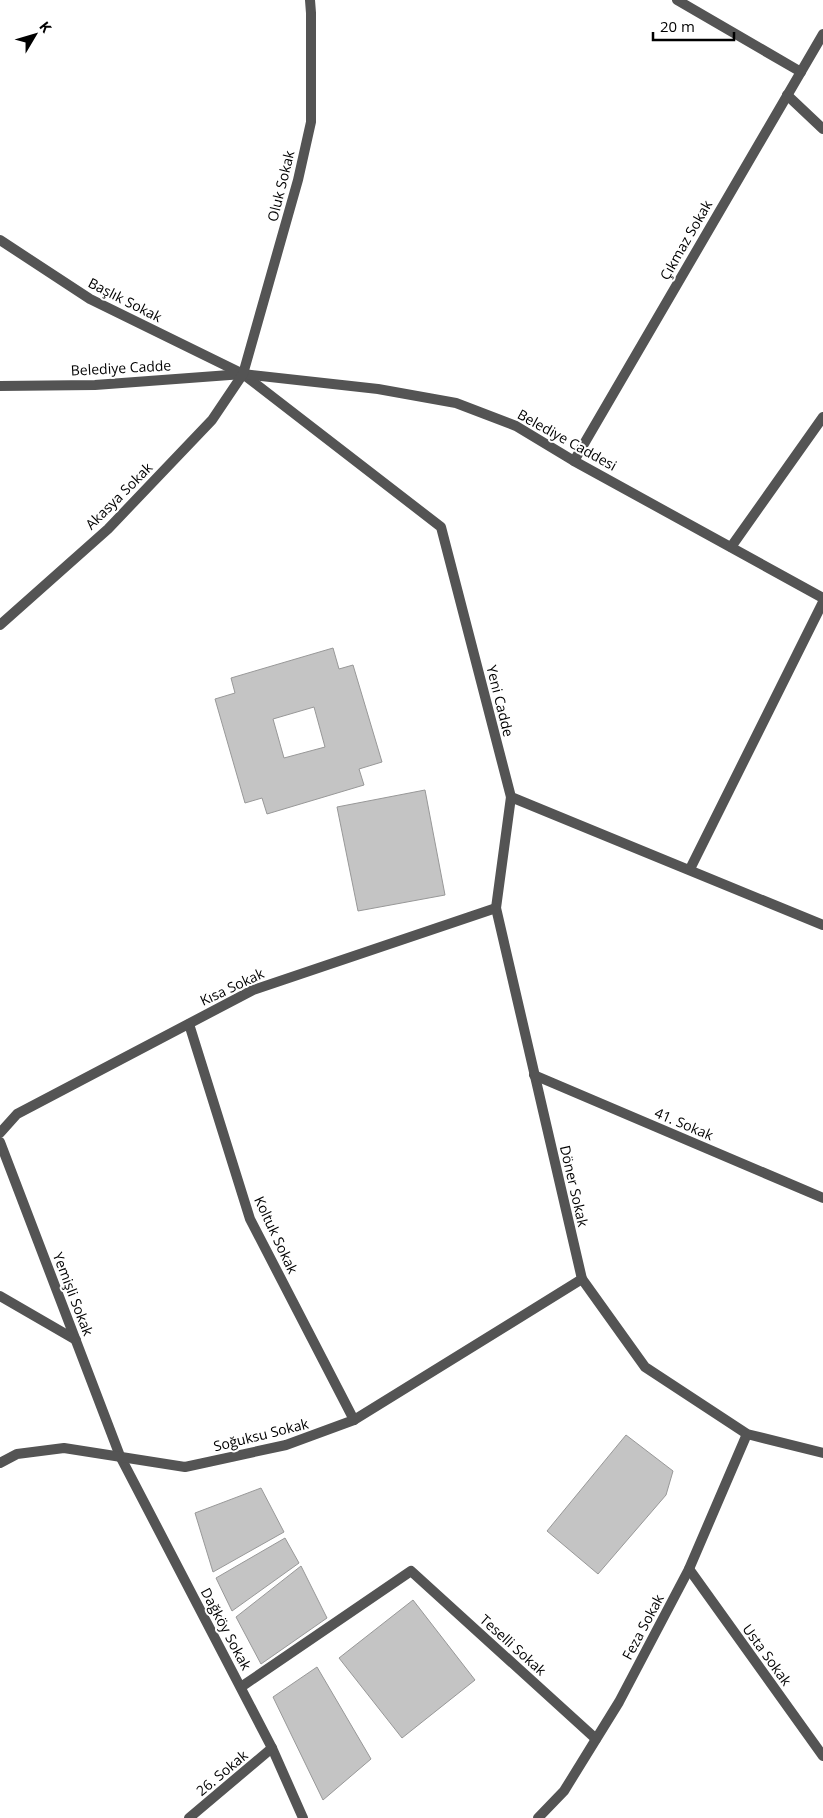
<svg xmlns="http://www.w3.org/2000/svg" width="823" height="1818" viewBox="0 0 823 1818" font-family="'Open Sans',sans-serif">
<rect width="100%" height="100%" fill="#fff"/>
<!-- building -->
<g fill="#c4c4c4" stroke="#989898" fill-rule="evenodd">
<path d="M333 648 339 669 353 665 382 762 359 769 364 785 267 814 262 798 245 803 215 699 235 693 231 678ZM314 707 325 747 284 758 273 719Z"/>
<path d="M425 790 445 895 358 911 337 807Z"/>
<path d="M626 1435 673 1471 666 1495 598 1574 547 1531Z"/>
<path d="M261 1488 284 1532 213 1572 195 1513Z"/>
<path d="M285 1538 299 1563 232 1611 216 1578Z"/>
<path d="M301 1566 327 1618 261 1664 236 1617Z"/>
<path d="M413 1600 475 1680 402 1738 339 1658Z"/>
<path d="M317 1667 371 1759 323 1800 273 1697Z"/>
</g>
<g fill="none" stroke-linecap="round" stroke-linejoin="round">
<!-- minor -->
<g stroke="#545454" stroke-width="10">
<path d="M677 0 801 72"/>
<path d="M787 95 823 129"/>
<path d="M0 240 90 299 243 374 441 527 511 797 823 925"/>
<path d="M0 386 95 385 243 374 378 389 456 403 516 426 574 461 823 598"/>
<path d="M574 461 823 34"/>
<path d="M731 547 823 417"/>
<path d="M0 625 108 529 212 420 243 374 298 180 311 122V13L310 0"/>
<path d="M511 797 496 908 582 1279 645 1367 747 1434 823 1453"/>
<path d="M690 869 823 602"/>
<path d="M189 1024 250 1219 354 1420"/>
<path d="M534 1075 823 1198"/>
<path d="M0 1133 17 1114 253 990 496 908"/>
<path d="M0 1142 120 1456 272 1748 303 1818"/>
<path d="M0 1296 76 1340"/>
<path d="M0 1463 17 1454 64 1448 185 1467 286 1445 354 1420 582 1279"/>
<path d="M689 1569 823 1756"/>
<path d="M241 1687 411 1571 596 1739"/>
<path d="M189 1818 272 1748"/>
<path d="M538 1818 564 1791 619 1702 689 1569 747 1434"/>
</g>
</g>
<g text-anchor="middle" stroke-width="4" stroke-linejoin="round" paint-order="stroke">
<!-- street labels -->
<g font-size="14" fill="#000" stroke="#fff">
<text transform="translate(281 186) rotate(-76)" y="5">Oluk Sokak</text>
<text transform="translate(686 240) rotate(-60)" y="5">Çıkmaz Sokak</text>
<text transform="translate(125 300) rotate(27)" y="5">Başlık Sokak</text>
<text transform="translate(121 368) rotate(-3)" y="5">Belediye Cadde</text>
<text transform="translate(567 440) rotate(29)" y="5">Belediye Caddesi</text>
<text transform="translate(119 496) rotate(-45)" y="5">Akasya Sokak</text>
<text transform="translate(500 701) rotate(76)" y="5">Yeni Cadde</text>
<text transform="translate(232 987) rotate(-25)" y="5">Kısa Sokak</text>
<text transform="translate(684 1124) rotate(23)" y="5">41. Sokak</text>
<text transform="translate(574 1186) rotate(77)" y="5">Döner Sokak</text>
<text transform="translate(276 1235) rotate(65)" y="5">Koltuk Sokak</text>
<text transform="translate(73 1294) rotate(69)" y="5">Yemişli Sokak</text>
<text transform="translate(261 1435) rotate(-14)" y="5">Soğuksu Sokak</text>
<text transform="translate(643 1627) rotate(-62)" y="5">Feza Sokak</text>
<text transform="translate(226 1629) rotate(62)" y="5">Dağköy Sokak</text>
<text transform="translate(513 1645) rotate(42)" y="5">Teselli Sokak</text>
<text transform="translate(767 1655) rotate(54)" y="5">Usta Sokak</text>
<text transform="translate(222 1773) rotate(-40)" y="5">26. Sokak</text>
</g>
</g>
<!-- north arrow -->
<g transform="translate(35 35) rotate(52)" stroke="#ffffff" stroke-width="4" paint-order="stroke">
<path d="M0-4L9 19L0 12L-9 19Z" fill="#000000"/>
<text y="-8" font-size="14" font-weight="bold" text-anchor="middle" fill="#000000">K</text>
</g>
<!-- scale -->
<path d="M653 32v8h81v-8" fill="none" stroke="#000000" stroke-width="2.5"/>
<text x="660" y="32" font-size="15" fill="#000000" stroke="#ffffff" stroke-width="4" paint-order="stroke">20 m</text>
</svg>
